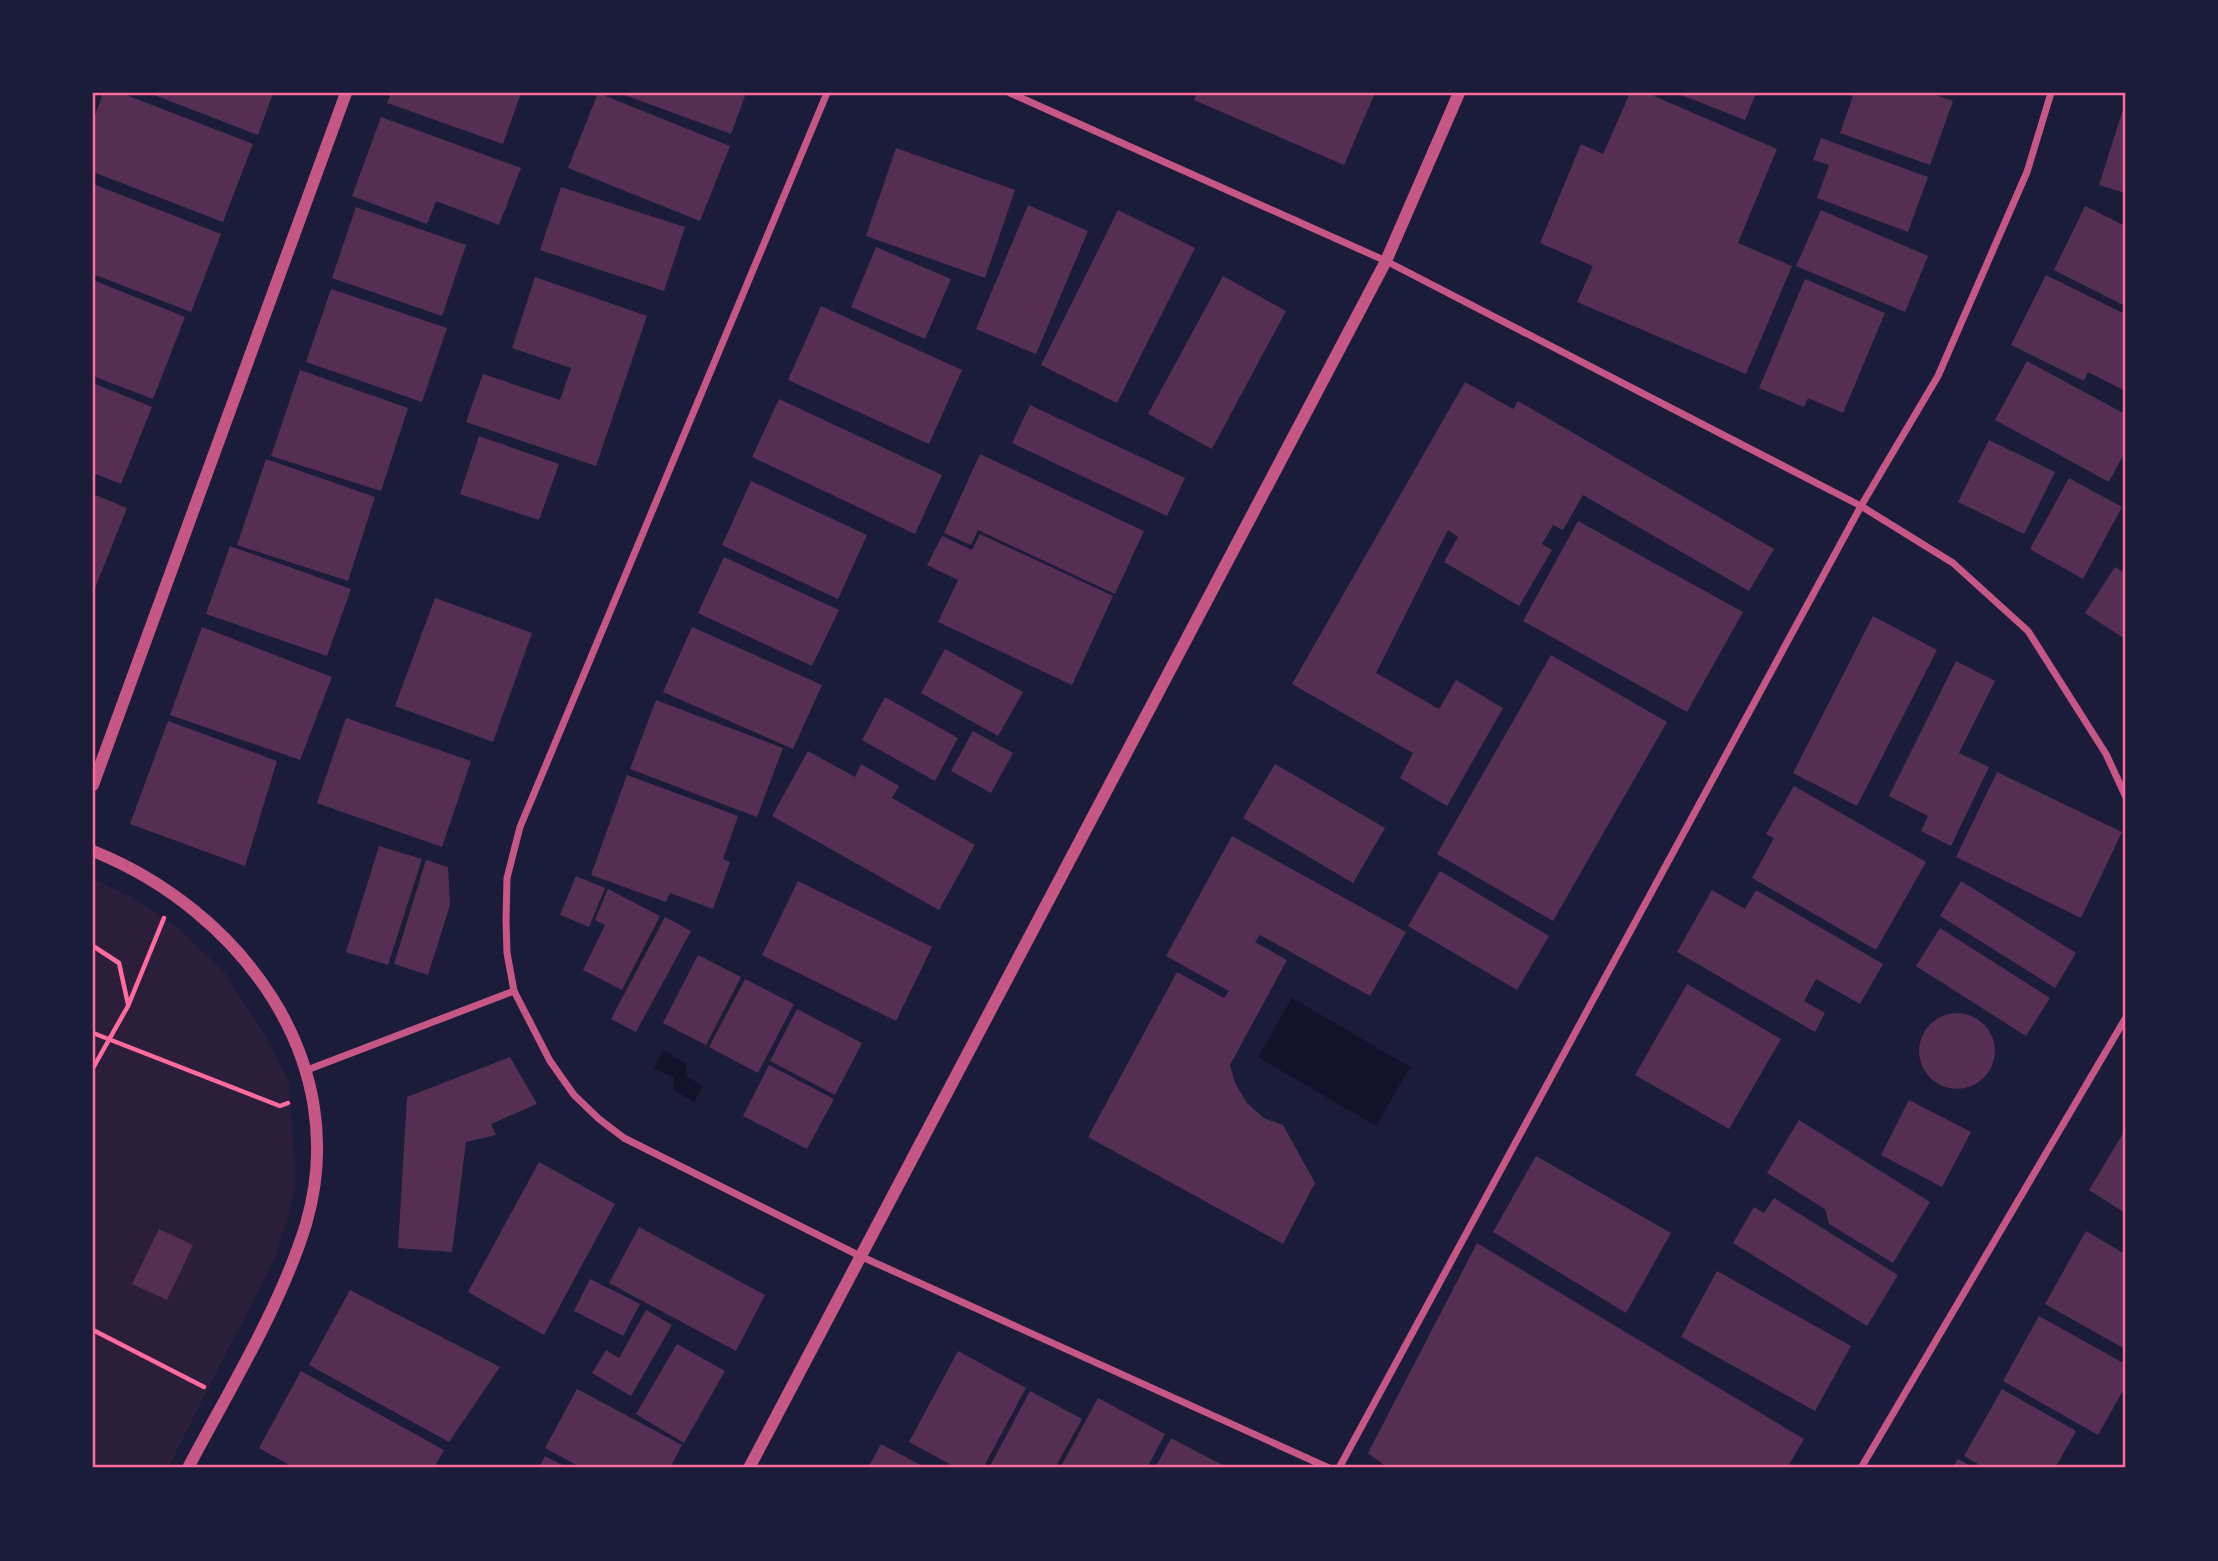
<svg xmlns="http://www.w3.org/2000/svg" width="2218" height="1561" viewBox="0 0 2218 1561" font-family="'Source Sans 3',sans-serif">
<rect width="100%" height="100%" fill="#1b1b3a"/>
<!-- green -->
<path fill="#2a1e3b" d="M93 879 130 896 182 931 225 973 265 1036 289 1082 296 1187 277 1253 168 1468H93Z"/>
<!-- water -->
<g fill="#12122b">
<path d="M1292 998 1410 1067 1376 1126 1258 1057Z"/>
<path d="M664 1050 686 1064 687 1076 703 1087 694 1102 674 1090V1078L654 1068Z"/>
</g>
<!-- building -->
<g fill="#542f53">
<path d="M103 93H121L253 144 223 222 93 172V121Z"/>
<path d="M149 93H273L258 135Z"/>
<path d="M391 93H521L503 144 387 103Z"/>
<path d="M598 93 730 146 700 221 568 168Z"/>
<path d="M619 93H746L731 134Z"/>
<path d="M1197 93H1375L1344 165 1194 100Z"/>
<path d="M1630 93H1647L1777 149 1738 243 1792 266 1746 374 1577 302 1593 266 1540 243 1581 144 1603 154Z"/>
<path d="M1676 93H1756L1745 120Z"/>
<path d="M1854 93H1930L1953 101 1930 165 1840 133Z"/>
<path d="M2125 103V193L2099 185Z"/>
<path d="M381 117 521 168 499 225 436 201 427 224 352 196Z"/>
<path d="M1821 138 1928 177 1908 232 1817 198 1829 165 1813 160Z"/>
<path d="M896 148 1015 190 985 278 866 236Z"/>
<path d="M93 184 221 234 191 312 93 274Z"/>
<path d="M561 187 685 227 664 291 540 250Z"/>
<path d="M1028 205 1088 231 1036 354 976 329Z"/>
<path d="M2085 206 2125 226V306L2054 270Z"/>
<path d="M356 207 466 245 442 316 332 278Z"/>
<path d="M1118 210 1195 248 1117 403 1041 365Z"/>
<path d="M1821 210 1928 256 1905 312 1796 266Z"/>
<path d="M876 247 951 279 925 339 851 307Z"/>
<path d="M2046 275 2125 314V391L2088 372 2084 381 2011 345Z"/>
<path d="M1223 276 1286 311 1212 449 1148 414Z"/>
<path d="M535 277 647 316 596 466 466 422 483 374 560 400 571 368 512 348Z"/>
<path d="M1805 279 1885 313 1843 413 1808 398 1804 407 1759 388Z"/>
<path d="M93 280 185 317 153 399 93 376Z"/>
<path d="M331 289 447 328 422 402 306 362Z"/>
<path d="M821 306 962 370 929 444 788 380Z"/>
<path d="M2027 361 2125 414V452L2109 482 1995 420Z"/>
<path d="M300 370 408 408 381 491 271 456Z"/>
<path d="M1465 382 1513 409 1518 401 1774 549 1749 591 1583 495 1563 530 1553 525 1542 544 1552 550 1519 606 1444 562 1458 537 1448 530 1376 673 1439 709 1456 680 1503 708 1447 806 1400 778 1413 753 1292 684Z"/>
<path d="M93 383 152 407 121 484 93 473Z"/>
<path d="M779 399 942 475 915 534 752 457Z"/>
<path d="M1030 405 1185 478 1167 516 1012 443Z"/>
<path d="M479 436 559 464 539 520 460 494Z"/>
<path d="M1989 440 2055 472 2024 534 1958 502Z"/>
<path d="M980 454 1144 531 1115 594 978 530 971 545 944 533Z"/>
<path d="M266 459 375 497 348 581 237 545Z"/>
<path d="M2069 478 2122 507 2083 579 2030 549Z"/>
<path d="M751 481 867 535 838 599 722 545Z"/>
<path d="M93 494 127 508 93 593Z"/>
<path d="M1578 521 1743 612 1687 712 1523 621Z"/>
<path d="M980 534 1113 596 1072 685 938 622 958 580 927 565 942 536 972 550Z"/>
<path d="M230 546 351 589 327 656 206 614Z"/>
<path d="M724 557 839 610 812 666 698 613Z"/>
<path d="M2115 567 2125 573V639L2085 613Z"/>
<path d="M435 598 532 633 493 742 395 706Z"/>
<path d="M1873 616 1937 650 1857 806 1793 773Z"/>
<path d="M202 627 332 677 300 760 170 715Z"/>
<path d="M692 627 822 685 793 749 663 692Z"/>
<path d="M945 649 1023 692 998 736 921 693Z"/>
<path d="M1551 655 1667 722 1553 921 1437 854Z"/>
<path d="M1956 661 1995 681 1959 753 1989 767 1951 846 1921 831 1928 816 1889 796Z"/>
<path d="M885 697 958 738 935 781 862 740Z"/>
<path d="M656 700 783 748 757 817 630 769Z"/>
<path d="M346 718 471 761 442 847 317 803Z"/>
<path d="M168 721 277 761 245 866 130 824Z"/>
<path d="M973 731 1013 753 991 793 951 771Z"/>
<path d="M808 751 855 777 861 764 899 786 892 798 975 845 939 910 772 816Z"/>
<path d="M1275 764 1385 828 1353 883 1243 818Z"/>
<path d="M1997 772 2122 832 2081 918 1956 857Z"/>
<path d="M627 775 738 816 723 859 730 862 713 909 670 893 666 902 591 875Z"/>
<path d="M1794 786 1926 862 1876 950 1752 878 1774 838 1766 834Z"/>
<path d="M1232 836 1406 932 1370 996 1260 935 1255 942 1287 960 1230 1065 1235 1083 1247 1103 1264 1118 1283 1125 1315 1183 1283 1244 1088 1137 1177 972 1224 998 1229 991 1166 956Z"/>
<path d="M379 846 422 859 388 965 346 952Z"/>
<path d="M426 860 448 867 450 905 428 975 394 964Z"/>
<path d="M1440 871 1549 936 1517 990 1408 926Z"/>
<path d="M576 876 605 888 589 927 560 915Z"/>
<path d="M798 881 932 947 896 1021 762 955Z"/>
<path d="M1961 881 2076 953 2055 988 1940 916Z"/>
<path d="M608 889 660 916 622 990 583 970 605 925 595 920Z"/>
<path d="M1712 890 1745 909 1756 890 1883 964 1860 1004 1816 979 1804 1001 1825 1013 1815 1032 1677 952Z"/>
<path d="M665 917 691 931 636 1032 611 1019Z"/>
<path d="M1940 928 2050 998 2026 1036 1916 966Z"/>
<path d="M698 955 741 977 706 1045 663 1023Z"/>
<path d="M745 979 794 1004 758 1073 709 1047Z"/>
<path d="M1687 984 1781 1039 1729 1129 1635 1075Z"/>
<path d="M797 1009 862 1043 835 1095 770 1061Z"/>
<circle cx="1957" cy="1051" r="38"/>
<path d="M510 1057 537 1104 491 1124 496 1135 466 1142 452 1252 398 1248 407 1097Z"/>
<path d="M769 1065 834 1099 807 1149 743 1116Z"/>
<path d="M1909 1100 1971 1132 1942 1187 1881 1155Z"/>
<path d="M1799 1120 1930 1202 1893 1263 1829 1224 1825 1209 1767 1173Z"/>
<path d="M2125 1130V1213L2089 1190Z"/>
<path d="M1536 1156 1671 1233 1626 1313 1493 1232Z"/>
<path d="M539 1162 615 1204 544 1335 468 1292Z"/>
<path d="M1774 1198 1898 1275 1867 1326 1733 1243 1754 1207 1764 1213Z"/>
<path d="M639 1227 765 1295 736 1351 609 1283Z"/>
<path d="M159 1229 193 1245 167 1300 132 1284Z"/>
<path d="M2086 1231 2125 1254V1349L2045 1304Z"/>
<path d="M1477 1243 1804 1439 1787 1468H1388L1368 1453Z"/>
<path d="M1717 1271 1851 1346 1815 1411 1681 1337Z"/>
<path d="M590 1279 640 1304 623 1336 574 1311Z"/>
<path d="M350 1290 500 1367 449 1442 309 1365Z"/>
<path d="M646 1310 672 1325 631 1396 592 1373 606 1350 619 1358Z"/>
<path d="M2039 1316 2125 1364V1387L2098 1435 2003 1381Z"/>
<path d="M677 1344 725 1371 684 1443 636 1414Z"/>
<path d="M958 1351 1026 1388 983 1468H957L909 1442Z"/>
<path d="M301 1371 444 1450 434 1468H295L259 1448Z"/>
<path d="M577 1389 682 1445 670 1468H582L545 1448Z"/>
<path d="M2002 1389 2076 1431 2055 1468H1985L1964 1456Z"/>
<path d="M1030 1391 1082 1419 1055 1468H989Z"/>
<path d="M1098 1398 1165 1434 1147 1468H1060Z"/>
<path d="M1171 1438 1228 1468H1155Z"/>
<path d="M881 1444 926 1468H868Z"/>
<path d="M545 1456 568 1468H539Z"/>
<path d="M1958 1459 1975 1468H1952Z"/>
</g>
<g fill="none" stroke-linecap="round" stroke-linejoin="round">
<!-- path -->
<g stroke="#ff6b9d" stroke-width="4.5">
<path d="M93 946 119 963 128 1004"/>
<path d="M93 1033 280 1106 288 1103"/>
<path d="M93 1068 128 1006 164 918"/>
<path d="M93 1330 204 1387"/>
</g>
<!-- minor -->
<g stroke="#c65784" stroke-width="7">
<path d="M827 93 520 827 507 878 506 921 507 953 514 991 550 1061 574 1095 599 1119 624 1138 860 1256 1329 1468"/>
<path d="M1010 93 1386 261 1861 506 1953 563 2028 631 2106 754 2125 795"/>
<path d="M307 1070 514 991"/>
<path d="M1339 1468 1861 506 1938 376 2027 172 2051 93"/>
<path d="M1861 1468 2125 1019"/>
</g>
<!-- tertiary -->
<g stroke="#c65784" stroke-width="12">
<path d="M93 785 346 93"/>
<path d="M93 851C240 910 354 1061 306 1224 281 1306 228 1392 188 1468"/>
<path d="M749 1468 1386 261 1459 93"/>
</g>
</g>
<!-- border -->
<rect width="2218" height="1561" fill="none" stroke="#1b1b3a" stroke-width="189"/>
<rect x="94" y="94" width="2030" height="1372" fill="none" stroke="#ff6b9d" stroke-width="2.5"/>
</svg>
